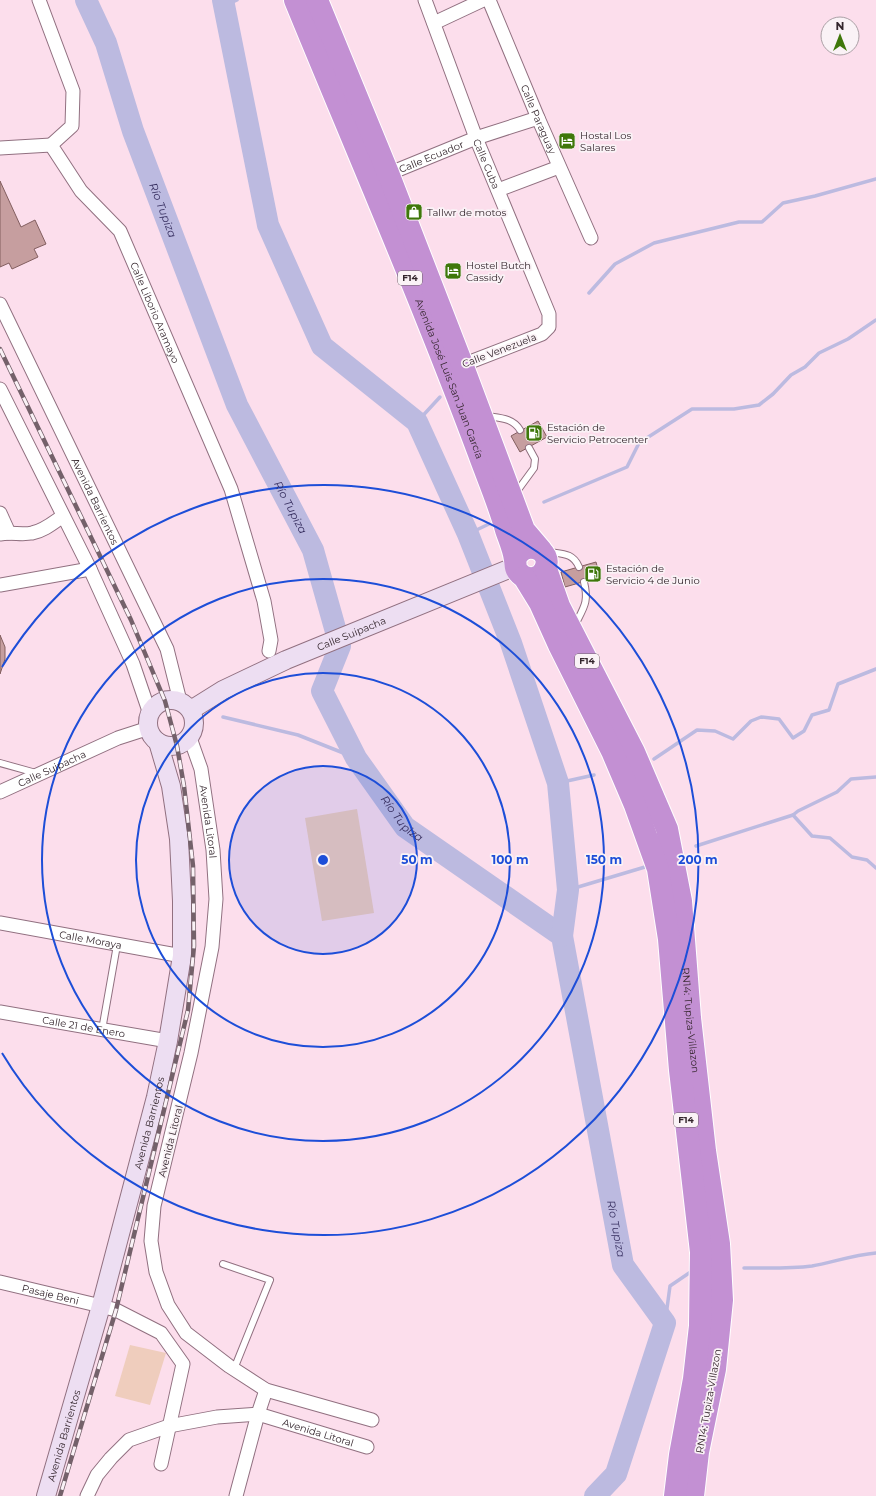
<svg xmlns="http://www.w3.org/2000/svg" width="876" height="1496" viewBox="0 0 876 1496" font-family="Montserrat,sans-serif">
<rect width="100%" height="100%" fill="#fcdeec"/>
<!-- green -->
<g fill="#efcdbd">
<path d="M357 809 374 913 322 921 305 818Z"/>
<path d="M130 1345 166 1353 150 1405 115 1396Z"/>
</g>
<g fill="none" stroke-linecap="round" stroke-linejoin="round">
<!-- stream -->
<g stroke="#bcbae0" stroke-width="3.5">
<path d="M224 6 237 0"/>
<path d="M589 293 615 264 654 243 739 222H762L783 203 815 196 876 179"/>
<path d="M417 422 440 397"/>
<path d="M544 502 627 467 639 443 692 409H734L759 405 773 394 791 375 805 367 819 353 848 339 876 320"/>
<path d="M468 534 489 524"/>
<path d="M223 717 298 735 356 758"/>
<path d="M654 759 697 730 715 731 733 739 751 721 761 717 779 719 793 738 804 731 812 715 829 710 838 684 876 669"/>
<path d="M558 783 594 775"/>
<path d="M793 815 812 836 830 838 852 857 867 860 876 868"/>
<path d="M696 846 793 815 798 811 837 792 851 779 876 777"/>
<path d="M568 890 645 867"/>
<path d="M744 1268C766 1268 789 1269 812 1266 833 1262 854 1255 876 1253"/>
<path d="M665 1323 670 1286 692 1271"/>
</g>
<!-- river -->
<g stroke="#bcbae0" stroke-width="22">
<path id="s1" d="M86 0 106 43 133 131 237 405 313 550 340 646 322 691 356 758 405 827 562 936 623 1265 665 1323 616 1474 595 1496"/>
<path d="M223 0 268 225 322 346 417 422 468 534 511 643 558 783 568 890 562 936"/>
</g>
</g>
<!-- building -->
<g fill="#c69e9f" stroke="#825e5f">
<path d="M0 181 21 227 35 220 46 244 34 249 38 257 12 269 9 263 0 267Z"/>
<path d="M538 421 547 437 520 452 511 436Z"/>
<path d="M596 562 600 577 565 587 561 572Z"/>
<path d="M0 635 5 647V659L0 674Z"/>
</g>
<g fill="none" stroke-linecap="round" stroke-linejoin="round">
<!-- lane casing -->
<g stroke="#917080" stroke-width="8">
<g id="lane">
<path d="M487 416C500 418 513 418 520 430"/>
<path d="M515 494 534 468 535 459 529 448"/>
<path d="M549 552C563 554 573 553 579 567"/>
<path d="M575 625C584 607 589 602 584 582"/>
<path d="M0 763 36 773"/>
<path d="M102 1030 117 945"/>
<path d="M223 1264 270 1280 234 1369"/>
</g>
</g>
<!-- street casing -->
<g stroke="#917080" stroke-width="15">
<g id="street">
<path id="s2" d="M39 0 73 91 72 126 51 145 81 191 120 231 231 489 264 601 271 640 269 651"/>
<path id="s3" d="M425 0 476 138 549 314V327L542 334 457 367"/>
<path id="s4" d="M489 0 538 118 591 238"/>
<path d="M434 23 483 0"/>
<path d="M0 148 51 145"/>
<path id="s5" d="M383 176 476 138 538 118"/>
<path d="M498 190 559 167"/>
<path id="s6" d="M0 304 167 649 180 701"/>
<path d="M0 389 90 569 133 664 150 714"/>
<path d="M0 513 9 533"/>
<path d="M0 534C11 532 22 535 32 533 44 531 54 522 63 516"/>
<path d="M0 585 90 569"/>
<path id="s7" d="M190 738 201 769 213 850 216 899 212 947 191 1053 154 1206 151 1241 156 1272 168 1305 186 1333 229 1366 266 1390 372 1420"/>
<path id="s8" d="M0 792 118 738 149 728"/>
<path id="s9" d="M0 923 182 956"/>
<path id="s10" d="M0 1012 168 1041"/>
<path id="s11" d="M0 1282 101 1306 116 1310 161 1333 183 1364 161 1464"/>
<path id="s12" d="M87 1496 97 1475 111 1458 129 1440 169 1426 217 1417 258 1414 367 1447"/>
<path d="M236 1496 258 1414 266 1390"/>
</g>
</g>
<!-- secondary casing -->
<g stroke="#917080" stroke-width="20">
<g id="secondary">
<circle cx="171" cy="723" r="23"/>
<path id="s13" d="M191 710 223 690 286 660 516 566"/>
<path id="s14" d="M46 1496 101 1306 156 1097 168 1041 182 956V901L179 839 171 786 158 742"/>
</g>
</g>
<!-- highway casing -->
<g stroke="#fff" stroke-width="24">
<g id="highway">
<path id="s15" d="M295 0C357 151 422 301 479 454 488 479 499 504 506 530 509 539 514 550 515 560 516 564 515 567 517 570 523 581 540 581 545 569 554 550 524 537 515 560"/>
<path d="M317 0 388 173 462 364 524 530 541 550"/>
<path id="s16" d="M546 569 559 606 634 752 667 829 681 901 690 1018 705 1151 719 1244 722 1300 715 1369 698 1452 693 1496"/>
<path d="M524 577 540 603 559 645 612 751 635 805 658 869 669 939 680 1070 701 1252 700 1326 694 1379 680 1455 675 1496"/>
</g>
</g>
<!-- lane -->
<use href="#lane" stroke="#fff" stroke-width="6"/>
<!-- street -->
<use href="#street" stroke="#fff" stroke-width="13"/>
<!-- secondary -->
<use href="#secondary" stroke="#eddef2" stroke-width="18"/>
<!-- highway -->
<use href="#highway" stroke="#c390d3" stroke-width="22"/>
<!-- rail casing -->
<g stroke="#74616a" stroke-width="4.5">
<path id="rail" d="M0 349 131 620 165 701 177 746 184 786 193 866 194 946 188 1010 116 1310 60 1496"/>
</g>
<!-- rail -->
<use href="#rail" stroke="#faf2f6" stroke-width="3" stroke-dasharray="9" stroke-linecap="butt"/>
</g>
<!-- distance rings -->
<circle cx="323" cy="860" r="94" fill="#1d4ed8" fill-opacity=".12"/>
<g fill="none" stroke="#1d4ed8" stroke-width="2">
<circle cx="323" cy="860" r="94"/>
<circle cx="323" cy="860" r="187"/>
<circle cx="323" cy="860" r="281"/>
<path d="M2 667A375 375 0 1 1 2 1053"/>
</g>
<!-- icons -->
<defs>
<g id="hotel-square" transform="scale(0.9)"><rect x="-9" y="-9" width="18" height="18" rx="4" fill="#3f770a" stroke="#faf2f6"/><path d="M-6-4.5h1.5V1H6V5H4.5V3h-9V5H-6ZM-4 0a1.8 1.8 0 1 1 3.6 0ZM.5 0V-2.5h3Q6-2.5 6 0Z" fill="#fff"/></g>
<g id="shop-square" transform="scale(0.9)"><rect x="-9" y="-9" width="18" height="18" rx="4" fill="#3f770a" stroke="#faf2f6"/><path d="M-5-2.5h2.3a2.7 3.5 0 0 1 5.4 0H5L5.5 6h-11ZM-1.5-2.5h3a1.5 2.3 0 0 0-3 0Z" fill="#fff"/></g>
<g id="fuel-square" transform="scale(0.9)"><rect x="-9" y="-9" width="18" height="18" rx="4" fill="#3f770a" stroke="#faf2f6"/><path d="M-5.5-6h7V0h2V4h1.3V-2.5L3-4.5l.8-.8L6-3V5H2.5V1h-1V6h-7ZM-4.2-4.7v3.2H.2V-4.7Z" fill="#fff"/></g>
</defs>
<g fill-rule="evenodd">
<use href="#hotel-square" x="567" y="141"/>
<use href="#shop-square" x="414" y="212"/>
<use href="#hotel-square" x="453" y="271"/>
<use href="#fuel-square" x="534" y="433"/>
<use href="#fuel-square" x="593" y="574"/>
</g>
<g text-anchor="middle" stroke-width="3.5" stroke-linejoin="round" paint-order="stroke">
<!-- shield labels -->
<g fill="#faf2f6" stroke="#6f6369" stroke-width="1">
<rect x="398" y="271" width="24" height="14" rx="3"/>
<rect x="575" y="654" width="24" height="14" rx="3"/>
<rect x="674" y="1113" width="24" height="14" rx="3"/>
</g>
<g font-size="9" font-weight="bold" fill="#34262d">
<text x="410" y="281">F14</text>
<text x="587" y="664">F14</text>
<text x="686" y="1123">F14</text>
</g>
<!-- street labels -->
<g font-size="10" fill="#34262d" stroke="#faf2f6">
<text dy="4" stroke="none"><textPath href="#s4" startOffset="129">Calle Paraguay</textPath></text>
<text dy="4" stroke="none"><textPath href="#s5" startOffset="52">Calle Ecuador</textPath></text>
<text dy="4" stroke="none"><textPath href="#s3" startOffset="175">Calle Cuba</textPath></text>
<text dy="4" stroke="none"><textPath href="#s2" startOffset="360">Calle Liborio Aramayo</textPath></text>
<text transform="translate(499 350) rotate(-21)" y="4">Calle Venezuela</text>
<text dy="4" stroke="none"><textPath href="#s15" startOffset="409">Avenida José Luis San Juan García</textPath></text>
<text dy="4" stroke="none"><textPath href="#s6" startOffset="219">Avenida Barrientos</textPath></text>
<text dy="4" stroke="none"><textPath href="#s13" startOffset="178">Calle Suipacha</textPath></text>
<text dy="4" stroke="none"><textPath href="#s8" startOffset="57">Calle Suipacha</textPath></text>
<text dy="4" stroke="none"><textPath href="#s7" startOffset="86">Avenida Litoral</textPath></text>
<text dy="4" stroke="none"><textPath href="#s9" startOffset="92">Calle Moraya</textPath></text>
<text dy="4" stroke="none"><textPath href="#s16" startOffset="480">RN14: Tupiza-Villazon</textPath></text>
<text dy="4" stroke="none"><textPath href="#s10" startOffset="85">Calle 21 de Enero</textPath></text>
<text dy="4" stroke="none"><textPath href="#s14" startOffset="387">Avenida Barrientos</textPath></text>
<text transform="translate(170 1141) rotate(-76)" y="4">Avenida Litoral</text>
<text dy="4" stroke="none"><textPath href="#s11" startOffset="52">Pasaje Beni</textPath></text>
<text transform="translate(708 1401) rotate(-80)" y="4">RN14: Tupiza-Villazon</text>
<text dy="4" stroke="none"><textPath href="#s12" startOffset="266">Avenida Litoral</textPath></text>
<text dy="4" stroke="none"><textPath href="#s14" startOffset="63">Avenida Barrientos</textPath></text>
</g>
<!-- poi labels -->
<g font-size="10" fill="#34262d" stroke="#faf2f6" text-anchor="start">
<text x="580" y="139">Hostal Los<tspan x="580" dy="12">Salares</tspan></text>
<text x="427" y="216">Tallwr de motos</text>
<text x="466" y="269">Hostel Butch<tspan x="466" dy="12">Cassidy</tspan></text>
<text x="547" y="431">Estación de<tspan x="547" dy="12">Servicio Petrocenter</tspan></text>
<text x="606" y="572">Estación de<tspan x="606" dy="12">Servicio 4 de Junio</tspan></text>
</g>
<!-- water labels -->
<g font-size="11" font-style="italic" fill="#362e5f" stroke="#faf2f6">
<text dy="4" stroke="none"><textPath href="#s1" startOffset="224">Río Tupiza</textPath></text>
<text dy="4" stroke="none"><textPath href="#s1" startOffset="548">Río Tupiza</textPath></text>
<text dy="4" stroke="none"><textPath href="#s1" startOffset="896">Río Tupiza</textPath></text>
<text dy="4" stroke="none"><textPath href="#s1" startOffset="1393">Río Tupiza</textPath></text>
</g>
</g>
<circle cx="323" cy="860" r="6" fill="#1d4ed8" stroke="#faf2f6" stroke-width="2"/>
<g font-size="12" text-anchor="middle" font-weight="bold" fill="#1d4ed8" stroke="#faf2f6" stroke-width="3.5" stroke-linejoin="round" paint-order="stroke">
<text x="417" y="864">50 m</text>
<text x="510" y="864">100 m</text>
<text x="604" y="864">150 m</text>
<text x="698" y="864">200 m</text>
</g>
<!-- north arrow -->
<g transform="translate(840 36)"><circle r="19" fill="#faf2f6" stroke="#aba0a6"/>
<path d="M0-3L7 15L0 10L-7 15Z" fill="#3f770a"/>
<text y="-6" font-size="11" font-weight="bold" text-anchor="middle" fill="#34262d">N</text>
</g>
</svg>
